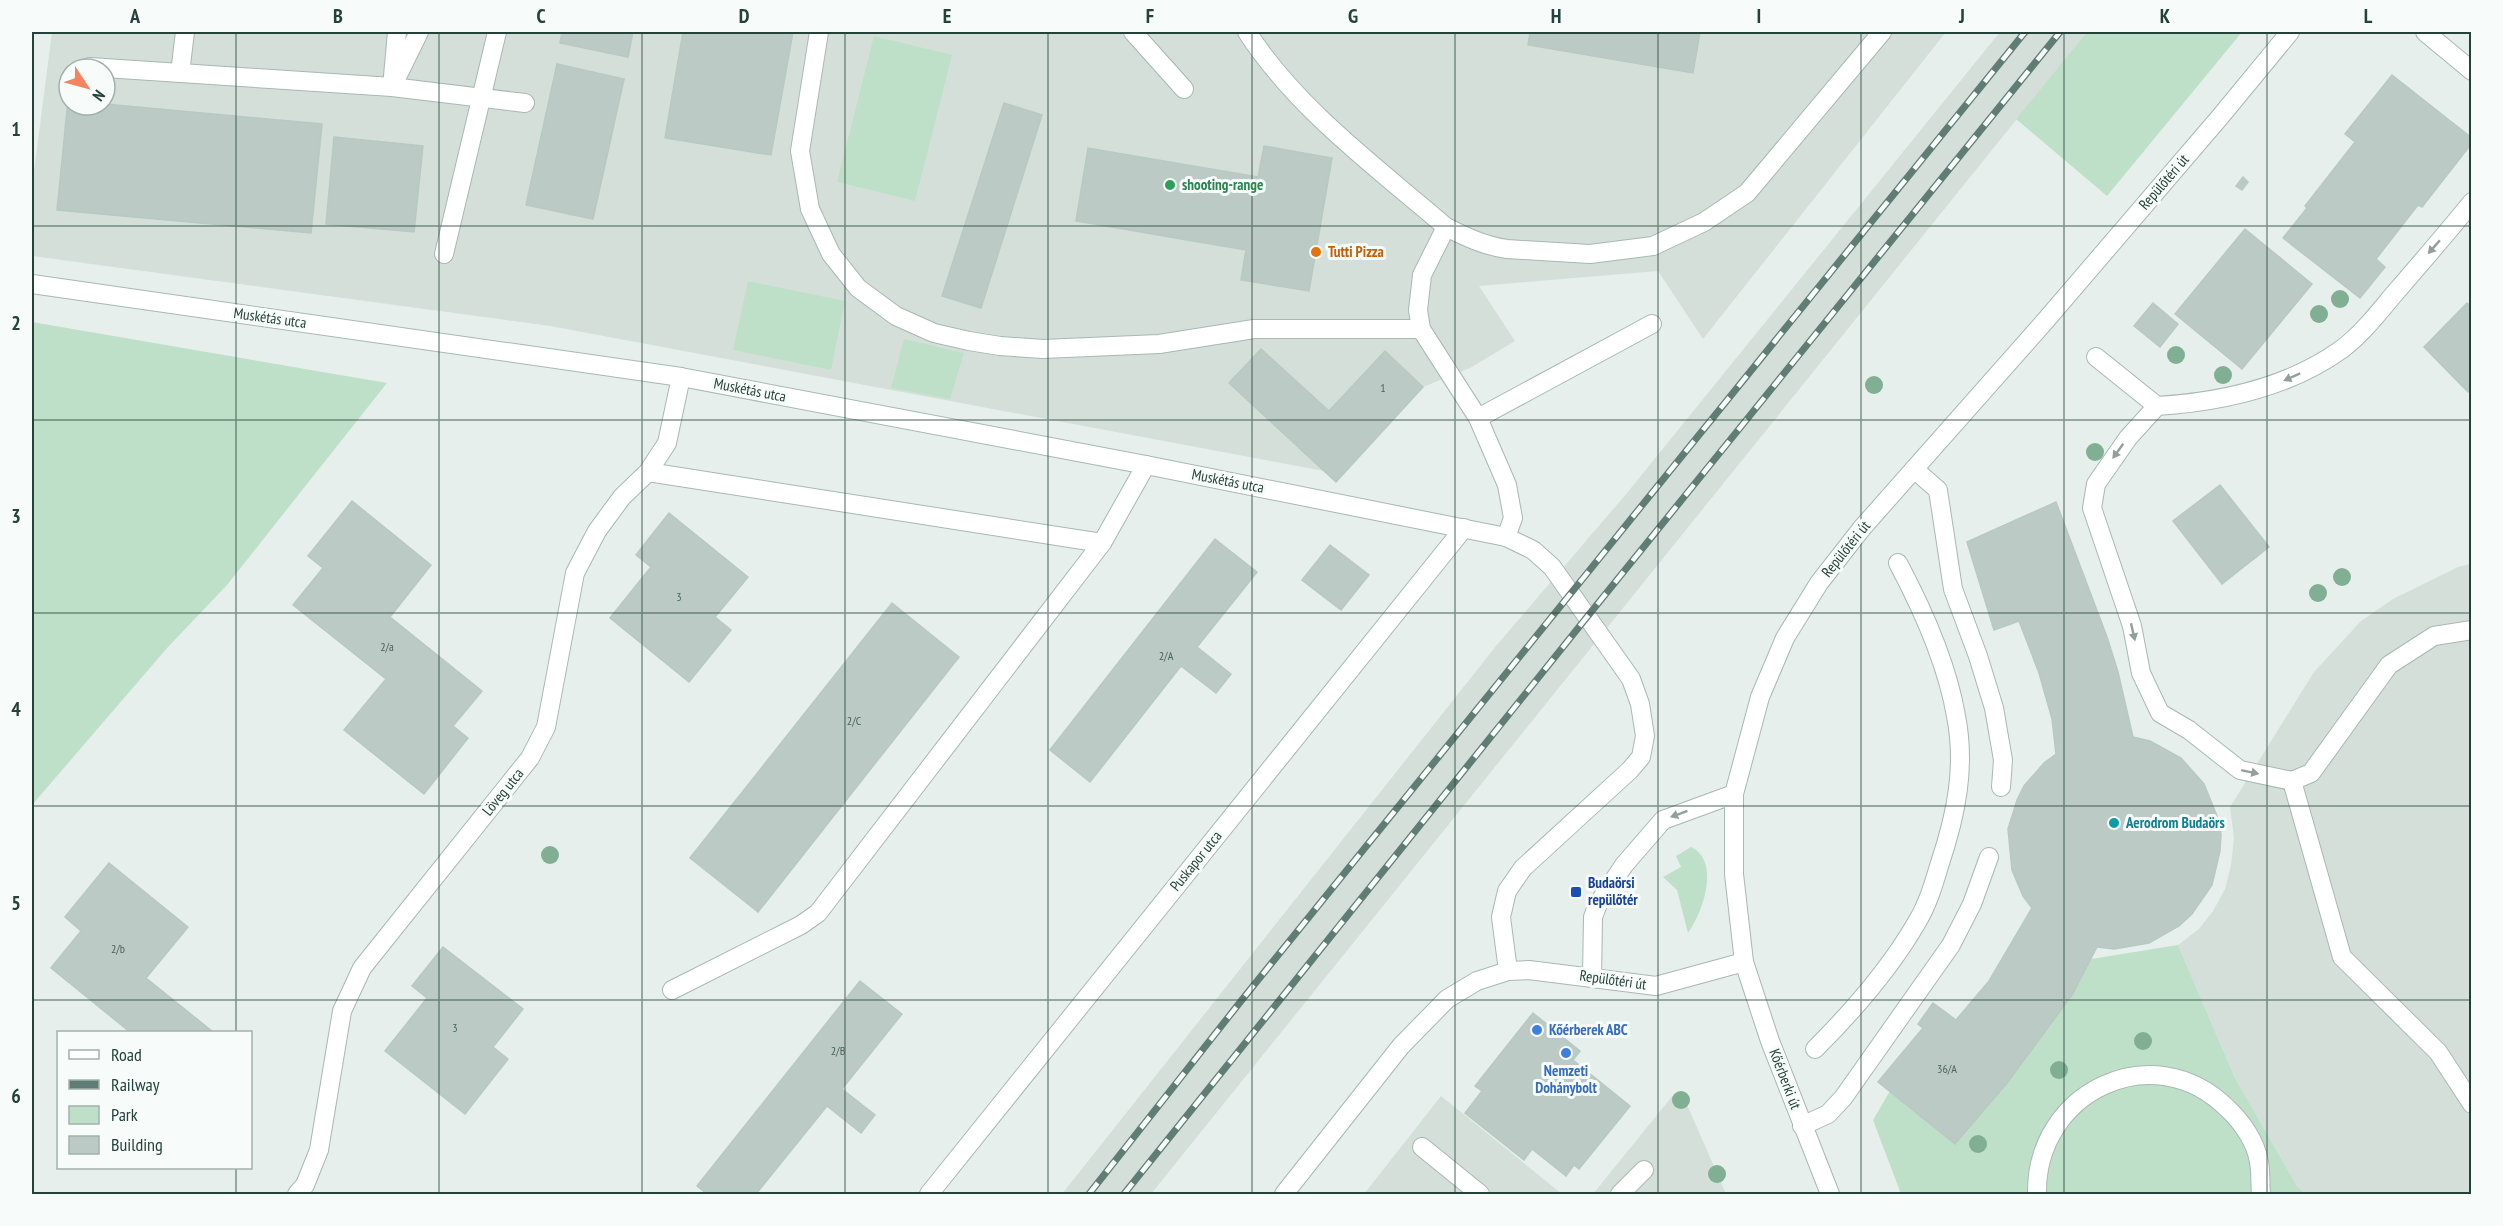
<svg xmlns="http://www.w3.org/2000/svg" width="2503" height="1226" viewBox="0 0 2503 1226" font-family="'PT Sans Narrow',sans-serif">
<rect width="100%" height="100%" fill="#e6efeb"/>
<!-- built -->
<g fill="#d4dfda" fill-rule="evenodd">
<path d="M52 32H1946L1703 339 1658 271 1479 286 1515 341 1470 368 1423 387 1336 482 1324 471 550 326 32 256V187ZM69 69H105V105H69Z"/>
<path d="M2000 32H2087L1151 1194H1062L1496 646 1627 493Z"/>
<path d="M2471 564V1194H2306L2297 1186 2235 1078 2178 945 2199 929 2213 911 2225 889 2231 865 2234 838 2230 807 2314 672 2361 621 2393 599 2458 567Z"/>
<path d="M1674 1094 1688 1107 1726 1194H1593Z"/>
<path d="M1441 1096 1562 1194H1364Z"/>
</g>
<!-- green -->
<g fill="#bfe0c8">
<path d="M2087 32H2242L2107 196 2016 119Z"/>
<path d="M874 36 952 55 915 201 837 182Z"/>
<path d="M748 281 845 301 831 370 733 350Z"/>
<path d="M32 322 387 383 227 585 168 647 32 805Z"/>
<path d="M904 339 964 353 950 399 891 388Z"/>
<path d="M1691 847C1721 861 1703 913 1688 933L1677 890 1663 877 1681 867 1676 856Z"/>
<path d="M2178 945 2235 1078 2297 1186 2306 1194H1901L1873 1120 1890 1091 2006 1083 2072 995 2091 959Z"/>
</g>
<!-- building -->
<g fill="#bbcac4" stroke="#b8c9c2" stroke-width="1.5">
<path d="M562 32H633L628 57 560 43Z"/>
<path d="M683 32H793L771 155 665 138Z"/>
<path d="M1530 32H1700L1693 73 1528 45Z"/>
<path d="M557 64 624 79 593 219 526 205Z"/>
<path d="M2392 75 2472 138V143L2422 207 2418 205 2376 259 2385 267 2360 298 2283 238 2307 208 2305 206 2355 142 2345 134Z"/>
<path d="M68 100 69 105 105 104 322 124 311 233 57 210Z"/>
<path d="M1004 103 1042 115 981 308 942 296Z"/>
<path d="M334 137 423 146 414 232 326 224Z"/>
<path d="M1264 146 1332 158 1309 291 1241 280 1246 250 1076 221 1088 148 1258 177Z"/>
<path d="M2243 177 2248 182 2242 190 2236 186Z"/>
<path d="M2245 229 2312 284 2242 369 2175 314Z"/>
<path d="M2153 303 2178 324 2160 347 2134 326Z"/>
<path d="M2467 303 2472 308V388L2468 392 2424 347Z"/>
<path d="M1261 349 1329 411 1385 351 1423 387 1336 482 1229 383Z"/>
<path d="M2220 485 2269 547 2222 584 2173 521Z"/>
<path d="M352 501 431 565 390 617 482 691 453 726 468 738 424 794 344 730 386 679 293 605 323 568 308 556Z"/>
<path d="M2056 502 2107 637 2118 672 2133 737 2150 741 2181 758 2204 784 2217 816 2221 834 2220 851 2212 885 2192 914 2179 926 2149 943 2114 949 2097 947 2072 995 2007 1083 1955 1144 1878 1082 1923 1028 1918 1024 1933 1003 1956 1020 1989 981 2032 908 2023 896 2012 870 2008 829 2017 800 2024 786 2044 763 2056 754 2052 719 2039 673 2019 621 1994 630 1967 542Z"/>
<path d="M669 513 748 577 715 617 731 630 689 682 610 618 651 567 636 555Z"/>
<path d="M1215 539 1257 572 1197 647 1231 674 1216 693 1181 666 1090 782 1050 750Z"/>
<path d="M1330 545 1369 575 1341 610 1302 580Z"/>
<path d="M892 603 959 657 758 912 690 858Z"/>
<path d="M109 863 188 927 146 978 213 1032H130L51 968 81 931 65 917Z"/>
<path d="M443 947 523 1009 493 1047 508 1059 465 1114 385 1051 427 998 412 986Z"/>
<path d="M860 981 902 1014 842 1089 875 1115 861 1133 827 1106 756 1194H707L697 1186Z"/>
<path d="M1533 1013 1580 1051 1573 1060 1630 1106 1579 1169 1574 1165 1566 1176 1532 1149 1524 1160 1465 1113 1482 1091 1475 1086Z"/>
</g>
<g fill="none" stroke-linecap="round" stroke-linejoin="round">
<!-- service casing -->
<g stroke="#a8b8b2" stroke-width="20">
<g id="service">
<path d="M419 32 392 87 525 103"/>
<path d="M819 32 800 151 810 209 831 254 858 288 896 316 934 333 969 341 1000 346 1043 349 1159 344 1254 329H1421"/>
<path d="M1133 32 1184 89"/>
<path d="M1247 32C1297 109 1376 167 1446 227"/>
<path d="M2425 32 2472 71"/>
<path d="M90 67 392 87 397 32"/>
<path d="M180 73 185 32"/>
<path d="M2472 202C2447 233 2421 263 2395 293 2379 312 2362 334 2342 349 2288 388 2221 402 2157 406L2128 438 2096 484 2092 508 2132 626 2141 673 2160 713 2189 730 2240 770 2292 781 2311 773 2389 665 2434 636 2472 630"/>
<path d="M444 254 497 32"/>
<path d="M2096 357 2157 406"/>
<path d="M1478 418 1652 324"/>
<path d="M1914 469 1938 490 1953 589 1978 656 1994 708 2003 760 2001 787"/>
<path d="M648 472 1102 543"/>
<path d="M1506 537 1513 518 1507 485 1478 418 1421 329 1418 310 1422 275 1446 227C1466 237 1485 246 1507 249L1590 254 1653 246 1704 222 1747 193 1882 32"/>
<path d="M2292 781 2342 957 2438 1052 2472 1104"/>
<path d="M1592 978 1593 917 1598 904 1624 865 1663 820 1734 794"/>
<path d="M672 990 801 925 818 913 1102 543 1146 465"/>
<path d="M1815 1049C1853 1011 1890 969 1917 922 1928 904 1934 883 1940 863 1956 815 1966 767 1956 716 1947 663 1923 610 1898 563"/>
<path d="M1802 1126 1828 1114 1843 1098 1951 945 1972 904 1989 857"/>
<path d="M1422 1147 1480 1194"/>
<path d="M1620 1194 1644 1170"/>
<path d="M2037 1194C2035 1092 2153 1035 2227 1108 2242 1122 2256 1142 2259 1162 2261 1173 2260 1184 2261 1194"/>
</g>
</g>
<!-- minor casing -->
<g stroke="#a8b8b2" stroke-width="20">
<g id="minor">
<path d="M32 284 681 377 1146 465 1506 537 1533 550 1552 567 1631 679 1640 704 1645 736 1641 757 1630 770 1523 868 1507 891 1501 917 1508 971"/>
<path d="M297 1194 305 1185 319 1150 342 1011 362 968 530 758 546 727 575 573 597 531 622 497 648 472 667 443 681 377"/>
<path d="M929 1194 1464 528"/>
</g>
</g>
<!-- tertiary casing -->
<g stroke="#a8b8b2" stroke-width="20">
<g id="tertiary">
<path d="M1284 1194 1401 1046 1447 999 1477 981 1508 971 1529 970 1656 986 1744 962"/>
<path d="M1830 1194 1770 1041 1744 962 1734 874V794L1760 697 1785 638 1819 583 1862 528 2046 320 2220 117 2290 32"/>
</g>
</g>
<!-- service -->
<use href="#service" stroke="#fff" stroke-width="18"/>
<!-- minor -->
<use href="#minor" stroke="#fff" stroke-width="18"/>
<!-- tertiary -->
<use href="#tertiary" stroke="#fff" stroke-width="18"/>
<!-- rail casing -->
<g stroke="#5f7d75" stroke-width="7">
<g id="rail">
<path d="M1089 1194 1241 1001 2025 32"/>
<path d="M1124 1194 1587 617 2060 32"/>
</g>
</g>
<!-- rail -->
<use href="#rail" stroke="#f7fbf9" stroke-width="4.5" stroke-dasharray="14" stroke-linecap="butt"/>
</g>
<!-- trees -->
<g fill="#80af93">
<circle cx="2340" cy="299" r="9"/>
<circle cx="2319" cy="314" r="9"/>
<circle cx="2176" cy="355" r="9"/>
<circle cx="2223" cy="375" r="9"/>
<circle cx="1874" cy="385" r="9"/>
<circle cx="2095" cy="452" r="9"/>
<circle cx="2342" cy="577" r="9"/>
<circle cx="2318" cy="593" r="9"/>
<circle cx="550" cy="855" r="9"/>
<circle cx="2143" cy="1041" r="9"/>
<circle cx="2059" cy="1070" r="9"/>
<circle cx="1681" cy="1100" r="9"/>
<circle cx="1978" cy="1144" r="9"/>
<circle cx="1717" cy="1174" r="9"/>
</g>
<!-- one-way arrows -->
<defs><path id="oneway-solid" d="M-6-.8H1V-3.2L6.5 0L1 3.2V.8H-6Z" transform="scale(1.5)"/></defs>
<g fill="#92a09c">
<use href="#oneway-solid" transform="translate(2434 247) rotate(131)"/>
<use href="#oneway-solid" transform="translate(2292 377) rotate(156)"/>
<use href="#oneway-solid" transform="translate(2118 451) rotate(126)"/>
<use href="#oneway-solid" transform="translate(2133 632) rotate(77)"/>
<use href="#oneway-solid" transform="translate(2250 772) rotate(12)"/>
<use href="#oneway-solid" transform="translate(1679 814) rotate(160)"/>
</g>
<!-- grid -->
<path fill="none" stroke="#24423a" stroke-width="1.5" stroke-opacity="0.55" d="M236 32V1032M439 32V1194M642 32V1194M845 32V1194M1048 32V1194M1252 32V1194M1455 32V1194M1658 32V1194M1861 32V1194M2064 32V1194M2267 32V1194M32 226H2472M32 420H2472M32 613H2472M32 806H2472M32 1000H2472M236 1168V1194"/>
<!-- markers -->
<circle fill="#2e9e5b" stroke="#f7fbf9" stroke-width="2" cx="1170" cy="185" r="6"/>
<circle fill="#e8710a" stroke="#f7fbf9" stroke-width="2" cx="1316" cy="252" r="6"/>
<circle fill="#0f9aa8" stroke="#f7fbf9" stroke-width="2" cx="2114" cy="823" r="6"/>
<rect fill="#1a4fb4" stroke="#f7fbf9" stroke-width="2" x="1570" y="886" width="12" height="12" rx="3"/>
<g fill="#3f7fe0" stroke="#f7fbf9" stroke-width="2">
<circle cx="1537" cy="1030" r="6"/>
<circle cx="1566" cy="1053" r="6"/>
</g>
<g text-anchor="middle" stroke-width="6" stroke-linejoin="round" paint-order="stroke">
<!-- number labels -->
<g font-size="12" fill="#4a645c">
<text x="1383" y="392">1</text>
<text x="679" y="601">3</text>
<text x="387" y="651">2/a</text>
<text x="1166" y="660">2/A</text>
<text x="854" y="725">2/C</text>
<text x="118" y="953">2/b</text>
<text x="455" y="1032">3</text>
<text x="838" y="1055">2/B</text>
<text x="1947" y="1073">36/A</text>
</g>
<!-- street labels -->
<g font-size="15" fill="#24423a" stroke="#f7fbf9">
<text transform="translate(2164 182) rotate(-49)" y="5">Repülőtéri út</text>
<text transform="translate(270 318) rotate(8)" y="5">Muskétás utca</text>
<text transform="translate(750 390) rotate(11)" y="5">Muskétás utca</text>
<text transform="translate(1228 481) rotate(11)" y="5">Muskétás utca</text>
<text transform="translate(1846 549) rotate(-51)" y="5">Repülőtéri út</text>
<text transform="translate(503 792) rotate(-51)" y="5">Löveg utca</text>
<text transform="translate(1196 861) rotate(-51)" y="5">Puskapor utca</text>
<text transform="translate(1613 980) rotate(8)" y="5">Repülőtéri út</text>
<text transform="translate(1785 1079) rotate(69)" y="5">Kőérberki út</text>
</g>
<!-- leisure labels -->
<g font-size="15" font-weight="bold" fill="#27864d" stroke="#f7fbf9" text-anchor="start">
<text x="1182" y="190">shooting-range</text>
</g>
<!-- food labels -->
<g font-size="15" font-weight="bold" fill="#c56008" stroke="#f7fbf9" text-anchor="start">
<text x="1328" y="257">Tutti Pizza</text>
</g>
<!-- culture labels -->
<g font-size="15" font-weight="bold" fill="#0d838f" stroke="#f7fbf9" text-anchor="start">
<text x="2126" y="828">Aerodrom Budaörs</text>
</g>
<!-- transit labels -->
<g font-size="15" font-weight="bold" fill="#164399" stroke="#f7fbf9" text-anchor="start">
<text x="1588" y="888">Budaörsi<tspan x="1588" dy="17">repülőtér</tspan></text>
</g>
<!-- shop labels -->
<g font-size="15" font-weight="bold" fill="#366cbe" stroke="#f7fbf9" text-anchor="start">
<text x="1549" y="1035">Kőérberek ABC</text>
<text x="1566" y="1076" text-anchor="middle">Nemzeti<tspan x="1566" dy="17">Dohánybolt</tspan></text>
</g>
</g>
<!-- border -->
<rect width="2503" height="1226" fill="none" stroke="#f7fbf9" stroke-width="66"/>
<!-- legend -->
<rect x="57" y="1031" width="195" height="138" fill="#f7fbf9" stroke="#a3b1ad" stroke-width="1.5"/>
<rect x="69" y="1050" width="30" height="9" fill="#ffffff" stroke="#a3b1ad" stroke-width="1.5"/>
<text x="111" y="1061" font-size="18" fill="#24423a">Road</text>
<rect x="69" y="1080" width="30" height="9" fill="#5f7d75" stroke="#a3b1ad" stroke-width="1.5"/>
<text x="111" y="1091" font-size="18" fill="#24423a">Railway</text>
<rect x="69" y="1106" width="30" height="18" fill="#bfe0c8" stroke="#a3b1ad" stroke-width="1.5"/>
<text x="111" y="1121" font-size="18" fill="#24423a">Park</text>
<rect x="69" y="1136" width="30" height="18" fill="#bbcac4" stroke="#a3b1ad" stroke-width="1.5"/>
<text x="111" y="1151" font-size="18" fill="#24423a">Building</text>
<!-- north arrow -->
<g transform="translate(87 87) rotate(126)"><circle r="28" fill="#f7fbf9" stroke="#a3b1ad" stroke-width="1.5"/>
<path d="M0-4.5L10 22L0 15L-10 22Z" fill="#f4845f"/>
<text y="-9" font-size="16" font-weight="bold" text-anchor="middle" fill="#24423a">N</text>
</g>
<rect x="33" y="33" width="2437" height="1160" fill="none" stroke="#24423a" stroke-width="2"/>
<g font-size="20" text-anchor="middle" font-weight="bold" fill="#24423a">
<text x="135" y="23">A</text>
<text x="338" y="23">B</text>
<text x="541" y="23">C</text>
<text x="744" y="23">D</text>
<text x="947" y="23">E</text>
<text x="1150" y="23">F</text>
<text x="1353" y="23">G</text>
<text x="1556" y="23">H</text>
<text x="1759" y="23">I</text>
<text x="1962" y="23">J</text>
<text x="2165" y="23">K</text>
<text x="2368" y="23">L</text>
<text x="16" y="136">1</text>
<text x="16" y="330">2</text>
<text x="16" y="523">3</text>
<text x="16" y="716">4</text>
<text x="16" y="910">5</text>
<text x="16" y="1103">6</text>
</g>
</svg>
